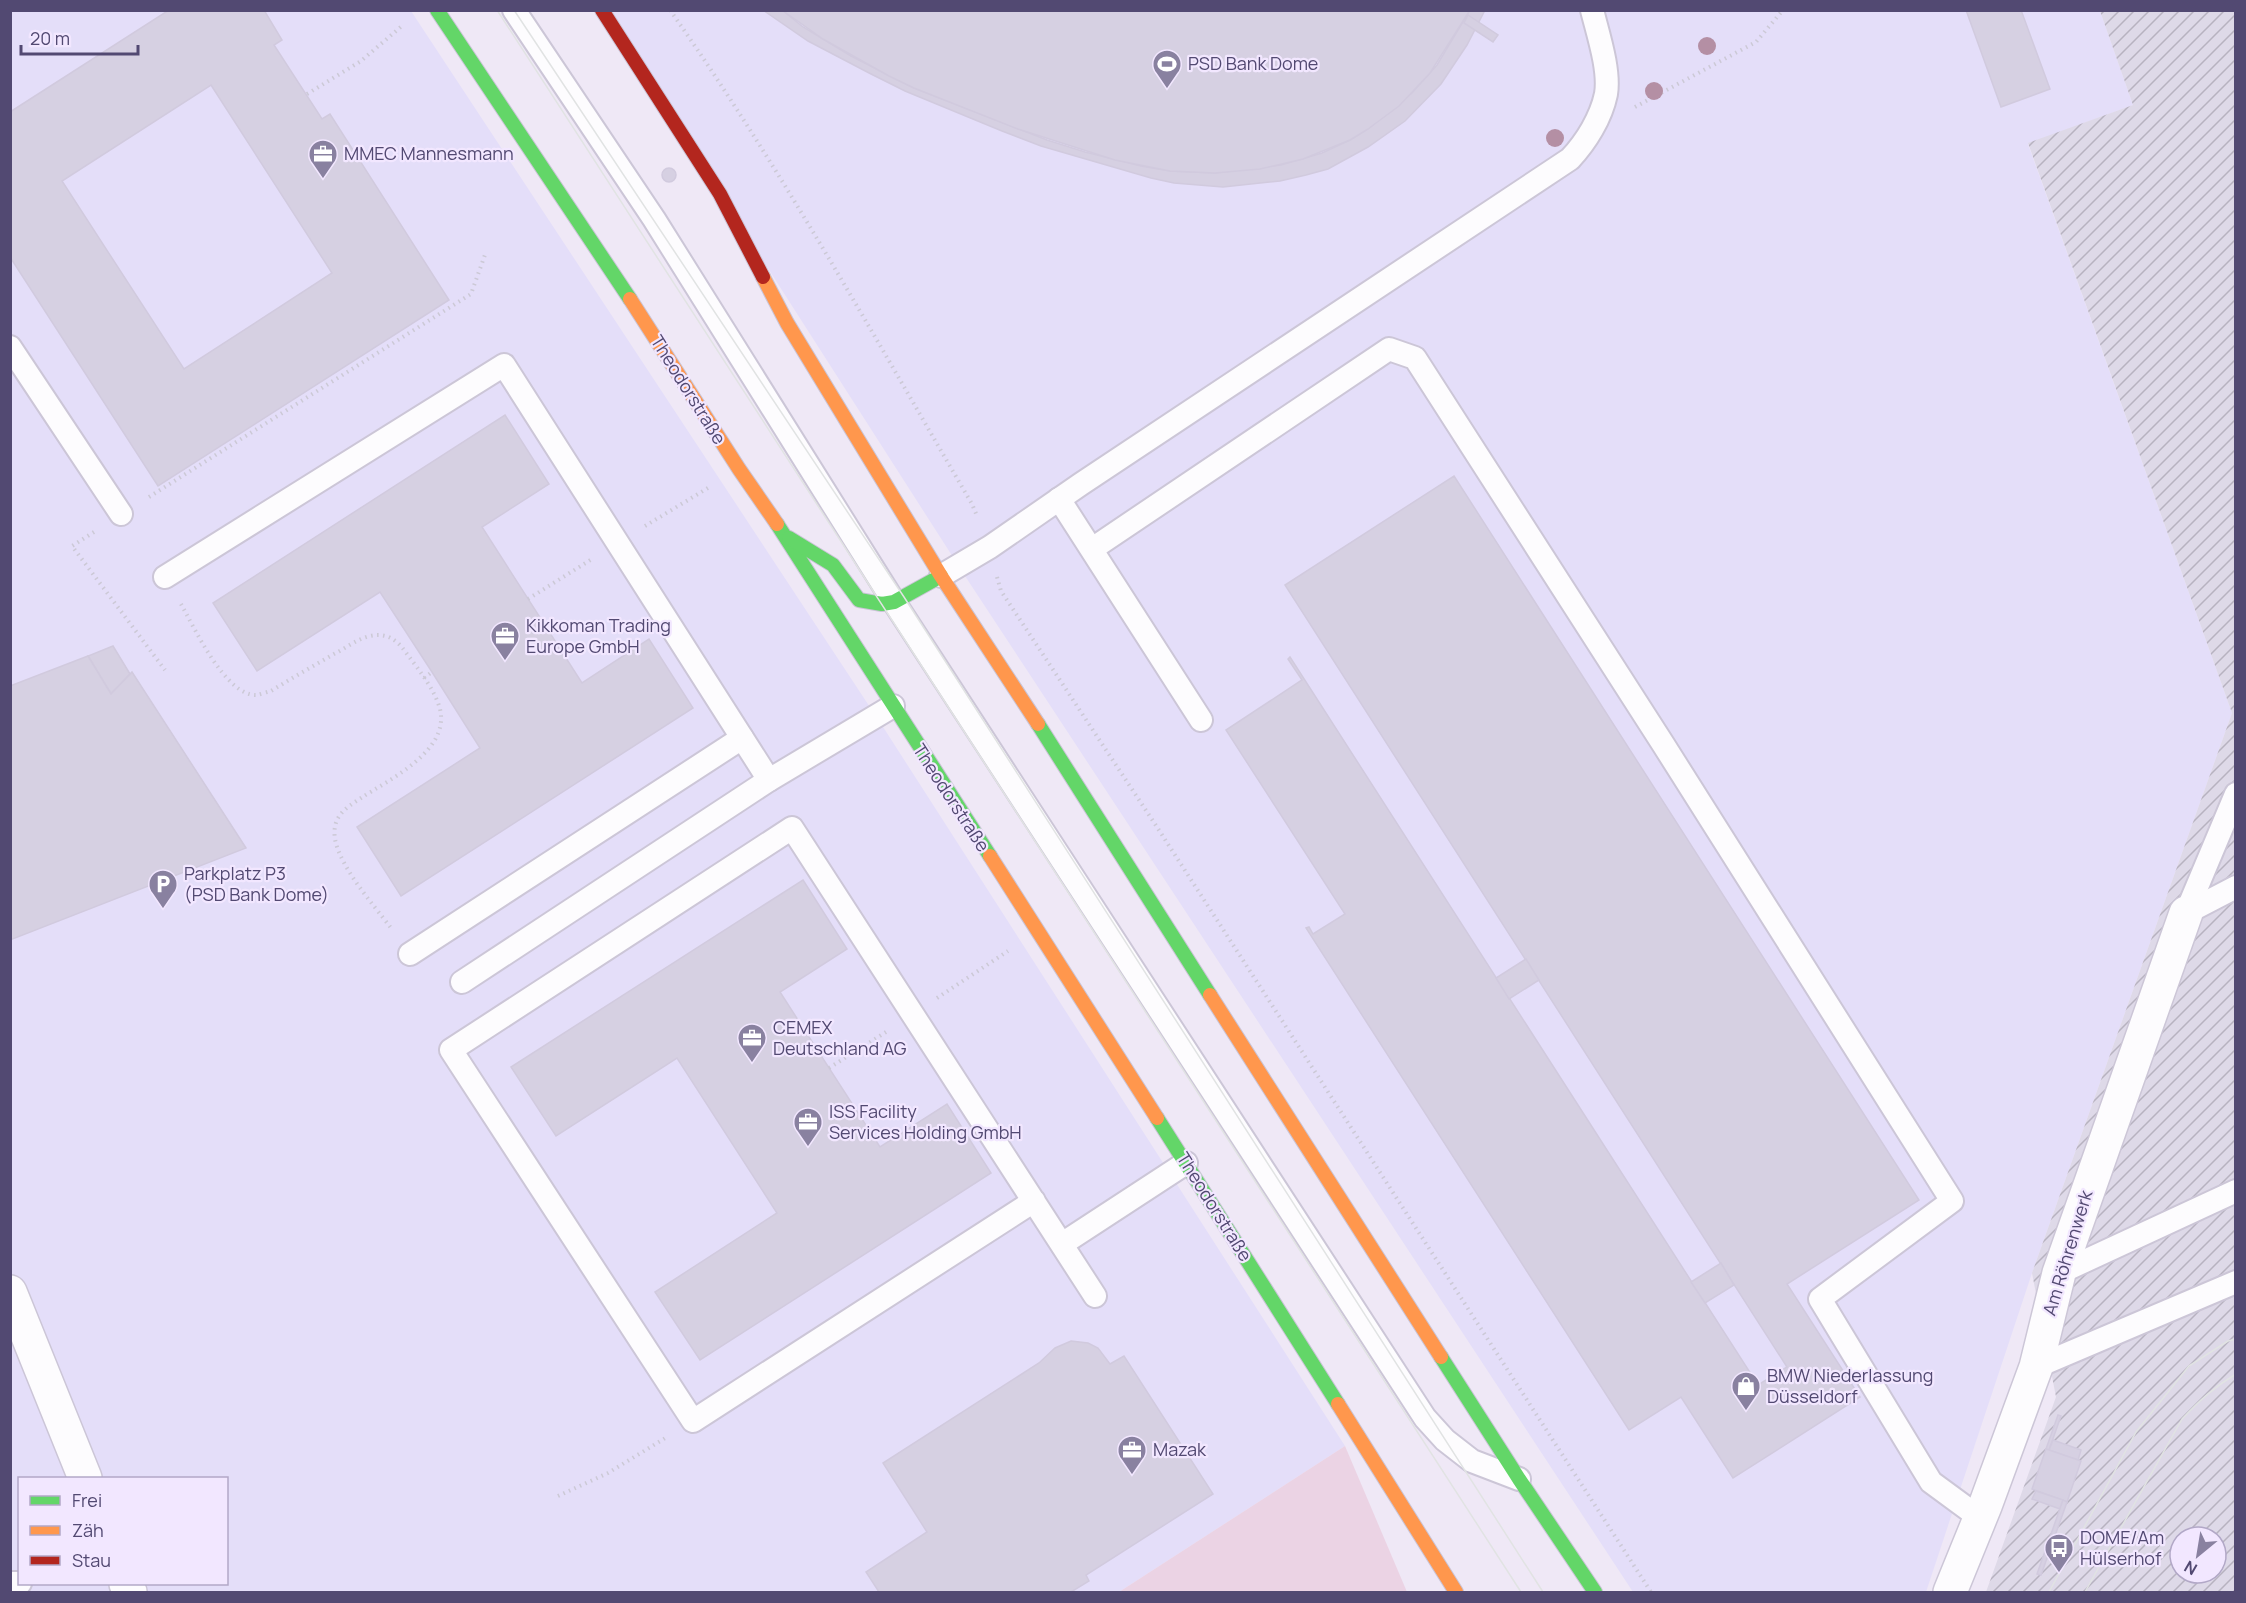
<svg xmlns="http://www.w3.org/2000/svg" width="2246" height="1603" viewBox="0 0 2246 1603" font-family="Manrope,sans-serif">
<defs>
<pattern id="industrial-furrows" width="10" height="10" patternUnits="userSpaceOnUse" patternTransform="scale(1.5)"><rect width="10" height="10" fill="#ded9e8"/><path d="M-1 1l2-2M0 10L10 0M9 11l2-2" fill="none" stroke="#b7b2c0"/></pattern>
</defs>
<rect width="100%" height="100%" fill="#efe8f6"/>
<!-- commercial -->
<g fill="#e4def9" fill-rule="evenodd">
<path d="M11 11H411L885 730 1345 1446 1119 1592H11ZM20 1478H226V1584H20Z"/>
<path d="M603 11H2100L2133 105 2028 144 2232 713 2032 1273 1926 1592H1633L967 579Z"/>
</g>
<!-- industrial -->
<path fill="url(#industrial-furrows)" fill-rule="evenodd" d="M2100 11H2235V1592H1986L2056 1397 2032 1273 2232 713 2028 143 2133 105ZM2180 1537H2216V1573H2180Z"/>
<!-- green -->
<path fill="#ebd3e4" d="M1345 1446 1407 1592H1119Z"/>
<!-- building -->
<g fill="#d6d0e2" stroke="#d1cade" stroke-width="1.5" fill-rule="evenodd">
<path d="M169 10H264L282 40 274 45 322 119 330 114 449 300 158 486 10 257V112ZM211 85 332 273 184 369 62 181Z"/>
<path d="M763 10H782L803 27 851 56 914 88 1047 140 1085 152 1141 166 1170 171 1215 173 1281 165 1322 153 1350 140 1368 129 1412 93 1437 65 1470 10H1485L1467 45 1441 84 1405 121 1368 147 1328 169 1306 175 1280 181 1223 187 1174 183 1151 178 1041 146 1002 131 905 91 871 74 808 41Z"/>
<path d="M782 10H1470L1430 73 1399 106 1368 129 1350 140 1303 159 1260 169 1215 173 1170 171 1115 160 1018 129 914 88 889 76 823 39Z"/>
<path d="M1966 10H2021L2050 89 2001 107Z"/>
<path d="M1468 15 1498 35 1493 42 1464 23Z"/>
<circle cx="669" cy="175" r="7"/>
<path d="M505 415 549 484 482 527 582 683 649 639 693 708 401 896 357 827 480 748 432 672 380 592 257 671 213 603Z"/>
<path d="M1454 476 1919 1200 1787 1284 1860 1397 1733 1478 1681 1397 1629 1430 1306 928 1309 927 1313 934 1345 914 1226 730 1302 680 1288 659 1290 657 1758 1385 1787 1367 1285 585Z"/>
<path d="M113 646 130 674 111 694 88 656Z"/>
<path d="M88 656 111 694 132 672 246 848 10 940V686Z"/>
<path d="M803 880 847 949 780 992 880 1147 947 1104 991 1173 700 1360 655 1292 777 1213 677 1058 556 1136 511 1067Z"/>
<path d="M1526 959 1539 980 1509 999 1496 978Z"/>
<path d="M1721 1263 1734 1285 1705 1303 1691 1282Z"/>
<path d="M1071 1341 1088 1343 1098 1348 1110 1364 1124 1356 1213 1494 1086 1575 1089 1581 1071 1592H879L866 1572 927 1532 883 1463 1039 1363 1055 1348Z"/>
<path d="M2058 1415 2061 1416 2049 1450 2046 1449Z"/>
<path d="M2053 1440 2081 1450 2078 1460 2049 1450Z"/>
<path d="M2046 1449 2081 1461 2067 1502 2032 1489Z"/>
<path d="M2036 1491 2063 1500 2060 1509 2032 1499Z"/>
<path d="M2063 1500 2067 1502 2041 1575 2037 1574Z"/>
</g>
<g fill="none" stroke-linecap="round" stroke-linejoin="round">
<!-- lane casing -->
<g stroke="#ccc6d7" stroke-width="26">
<g id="lane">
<path d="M514 10 654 219 894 602 1425 1418 1445 1440 1472 1461 1519 1479"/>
<path d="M10 347 121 514"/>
<path d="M1059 499 1201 720"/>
<path d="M1092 549 1389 349 1415 358 1663 744 1952 1201 1820 1299 1931 1482 1980 1518"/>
<path d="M941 576 990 547 1081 484 1570 159C1586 142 1601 118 1606 94 1610 70 1598 34 1592 10"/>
<path d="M165 577 504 365 769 780"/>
<path d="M2186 913 2236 794"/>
<path d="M2186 913 2236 887"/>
<path d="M410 954 742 738"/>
<path d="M462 982 769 780 893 706"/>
<path d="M1034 1201 693 1421 451 1050 792 828 1095 1296"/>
<path d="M1062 1244 1186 1163"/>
<path d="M2059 1273 2236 1191"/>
<path d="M2036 1367 2236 1282"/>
<path d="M10 1583H20"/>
</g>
</g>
<!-- street casing -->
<g stroke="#ccc6d7" stroke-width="36">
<g id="street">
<path d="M10 1292 85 1478"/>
<path d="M126 1584 130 1592"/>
<path d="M1950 1592 1985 1506 2036 1367 2059 1273 2186 913"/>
</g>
</g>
<!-- fast casing -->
<g stroke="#cac4d6" stroke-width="16">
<g id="fast">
<path d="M437 10 630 299"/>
<path d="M777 524 990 856"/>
<path d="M789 538 833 565 859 600 882 604 894 602 941 576"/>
<path d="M1038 724 1210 995"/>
<path d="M1157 1118 1338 1404"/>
<path d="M1441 1357 1519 1479 1595 1592"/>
</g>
</g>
<!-- slow casing -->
<g stroke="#cac4d6" stroke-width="16">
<g id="slow">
<path d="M763 277 787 323 941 576 1038 724"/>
<path d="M630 299 739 469 777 524"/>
<path d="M990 856 1157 1118"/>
<path d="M1210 995 1441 1357"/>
<path d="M1338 1404 1456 1592"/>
</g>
</g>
<!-- jam casing -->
<g stroke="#cac4d6" stroke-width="16">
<path id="jam" d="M602 10 720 194 763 277"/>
</g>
<!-- path -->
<g stroke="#ccc9d6" stroke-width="4" stroke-dasharray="1.5 4.5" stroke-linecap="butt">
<path d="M670 10C781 168 875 338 972 504L977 516"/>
<path d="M307 94 361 61 403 25"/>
<path d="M1635 107 1756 42 1783 10"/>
<path d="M149 497 471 294 486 252"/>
<path d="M645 526 708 488"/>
<path d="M94 532 72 546 165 670"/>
<path d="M997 577 1001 591 1155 824 1651 1592"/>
<path d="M528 599 592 559"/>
<path d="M181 604C194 627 226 697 257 695 261 694 267 692 271 691 292 678 313 666 334 654 346 648 357 639 370 636 388 632 398 641 407 654 419 670 435 690 440 709 450 751 390 779 361 798 350 805 337 813 335 827 329 856 374 905 391 928"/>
<path d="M424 678 432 672"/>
<path d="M937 998 1008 951"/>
<path d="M829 1068 886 1032"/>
<path d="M558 1496 608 1473 667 1437"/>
</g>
<!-- lane -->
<use href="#lane" stroke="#fdfcfe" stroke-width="22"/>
<!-- street -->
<use href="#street" stroke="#fdfcfe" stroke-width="33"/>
<!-- fast -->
<use href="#fast" stroke="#63d668" stroke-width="14"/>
<!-- slow -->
<use href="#slow" stroke="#ff974d" stroke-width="14"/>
<!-- jam -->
<use href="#jam" stroke="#b3261e" stroke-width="14"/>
<!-- tram -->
<g stroke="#e1e3e3" stroke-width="1.5">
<path d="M497 10 1521 1592"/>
<path d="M514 10 904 597 1543 1592"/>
<path d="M2049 1592 2136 1432 2189 1366 2228 1341 2236 1339"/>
<path d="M2085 1592 2182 1419C2199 1401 2214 1387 2236 1374"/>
</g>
</g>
<!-- trees -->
<g fill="#b48fa4">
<circle cx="1707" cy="46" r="9"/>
<circle cx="1654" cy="91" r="9"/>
<circle cx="1555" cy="138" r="9"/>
</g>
<!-- icons -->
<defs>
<g id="stadium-pin" transform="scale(1.5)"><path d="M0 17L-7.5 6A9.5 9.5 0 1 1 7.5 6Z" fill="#8981a0" stroke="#f2e7ff"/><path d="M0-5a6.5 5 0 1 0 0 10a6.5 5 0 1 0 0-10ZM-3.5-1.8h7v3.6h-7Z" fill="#fff"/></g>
<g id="office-pin" transform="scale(1.5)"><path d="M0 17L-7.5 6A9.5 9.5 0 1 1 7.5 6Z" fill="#8981a0" stroke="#f2e7ff"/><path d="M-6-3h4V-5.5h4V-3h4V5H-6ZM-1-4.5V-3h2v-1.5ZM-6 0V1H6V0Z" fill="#fff"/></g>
<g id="parking-pin" transform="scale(1.5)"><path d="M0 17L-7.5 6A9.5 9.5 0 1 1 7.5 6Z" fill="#8981a0" stroke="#f2e7ff"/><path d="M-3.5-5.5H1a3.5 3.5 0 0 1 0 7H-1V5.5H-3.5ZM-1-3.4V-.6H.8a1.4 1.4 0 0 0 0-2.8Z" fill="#fff"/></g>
<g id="shop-pin" transform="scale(1.5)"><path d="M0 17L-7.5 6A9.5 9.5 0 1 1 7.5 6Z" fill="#8981a0" stroke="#f2e7ff"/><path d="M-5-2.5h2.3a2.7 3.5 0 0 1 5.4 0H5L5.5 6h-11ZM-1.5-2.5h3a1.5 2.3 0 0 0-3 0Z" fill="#fff"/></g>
<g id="bus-pin" transform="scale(1.5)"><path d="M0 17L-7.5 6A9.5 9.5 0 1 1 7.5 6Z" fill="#8981a0" stroke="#f2e7ff"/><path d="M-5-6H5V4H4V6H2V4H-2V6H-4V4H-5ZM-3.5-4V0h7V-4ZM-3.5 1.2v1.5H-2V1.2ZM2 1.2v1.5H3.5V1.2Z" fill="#fff"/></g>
</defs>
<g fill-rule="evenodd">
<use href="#stadium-pin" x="1167" y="64"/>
<use href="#office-pin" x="323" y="154"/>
<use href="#office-pin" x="505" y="636"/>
<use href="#parking-pin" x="163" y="884"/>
<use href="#office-pin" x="752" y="1038"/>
<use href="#office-pin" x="808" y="1122"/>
<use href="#shop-pin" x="1746" y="1386"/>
<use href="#office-pin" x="1132" y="1450"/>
<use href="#bus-pin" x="2059" y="1548"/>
</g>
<g text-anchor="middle" stroke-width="4.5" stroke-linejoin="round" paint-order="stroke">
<!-- poi labels -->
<g font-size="18" fill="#524972" stroke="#f2e7ff" text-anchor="start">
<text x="1188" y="70">PSD Bank Dome</text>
<text x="344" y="160">MMEC Mannesmann</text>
<text x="526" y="632">Kikkoman Trading<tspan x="526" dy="21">Europe GmbH</tspan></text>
<text x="184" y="880">Parkplatz P3<tspan x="184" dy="21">(PSD Bank Dome)</tspan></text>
<text x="773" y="1034">CEMEX<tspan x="773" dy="21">Deutschland AG</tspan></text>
<text x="829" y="1118">ISS Facility<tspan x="829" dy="21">Services Holding GmbH</tspan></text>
<text x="1767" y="1382">BMW Niederlassung<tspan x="1767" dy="21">Düsseldorf</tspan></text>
<text x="1153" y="1456">Mazak</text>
<text x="2080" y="1544">DOME/Am<tspan x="2080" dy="21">Hülserhof</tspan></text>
</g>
<!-- street labels -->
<g font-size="18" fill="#524972" stroke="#f2e7ff">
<text transform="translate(688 390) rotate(58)" y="6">Theodorstraße</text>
<text transform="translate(951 798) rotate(57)" y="6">Theodorstraße</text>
<text transform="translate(1214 1207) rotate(58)" y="6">Theodorstraße</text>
<text transform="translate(2068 1253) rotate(-73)" y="6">Am Röhrenwerk</text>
</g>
</g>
<!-- border -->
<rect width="2246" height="1603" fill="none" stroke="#524972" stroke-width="24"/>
<!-- legend -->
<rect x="18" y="1477" width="210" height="108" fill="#f2e7ff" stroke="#b2a8c7" stroke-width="1.5"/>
<rect x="30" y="1496" width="30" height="9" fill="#63d668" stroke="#b2a8c7" stroke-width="1.5"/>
<text x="72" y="1507" font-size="18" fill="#524972">Frei</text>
<rect x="30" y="1526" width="30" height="9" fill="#ff974d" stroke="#b2a8c7" stroke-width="1.5"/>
<text x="72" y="1537" font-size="18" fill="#524972">Zäh</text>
<rect x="30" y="1556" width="30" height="9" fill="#b3261e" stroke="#b2a8c7" stroke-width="1.5"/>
<text x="72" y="1567" font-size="18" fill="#524972">Stau</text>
<!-- north arrow -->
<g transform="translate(2198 1555) rotate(210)"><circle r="28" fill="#f2e7ff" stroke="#b2a8c7" stroke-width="1.5"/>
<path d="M0-4.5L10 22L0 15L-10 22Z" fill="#8981a0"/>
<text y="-9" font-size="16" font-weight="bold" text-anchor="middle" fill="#524972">N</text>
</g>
<!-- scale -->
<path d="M21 45v9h117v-9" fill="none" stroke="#524972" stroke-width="3"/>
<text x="30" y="45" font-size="18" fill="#524972" stroke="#f2e7ff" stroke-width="4.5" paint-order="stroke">20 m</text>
</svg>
